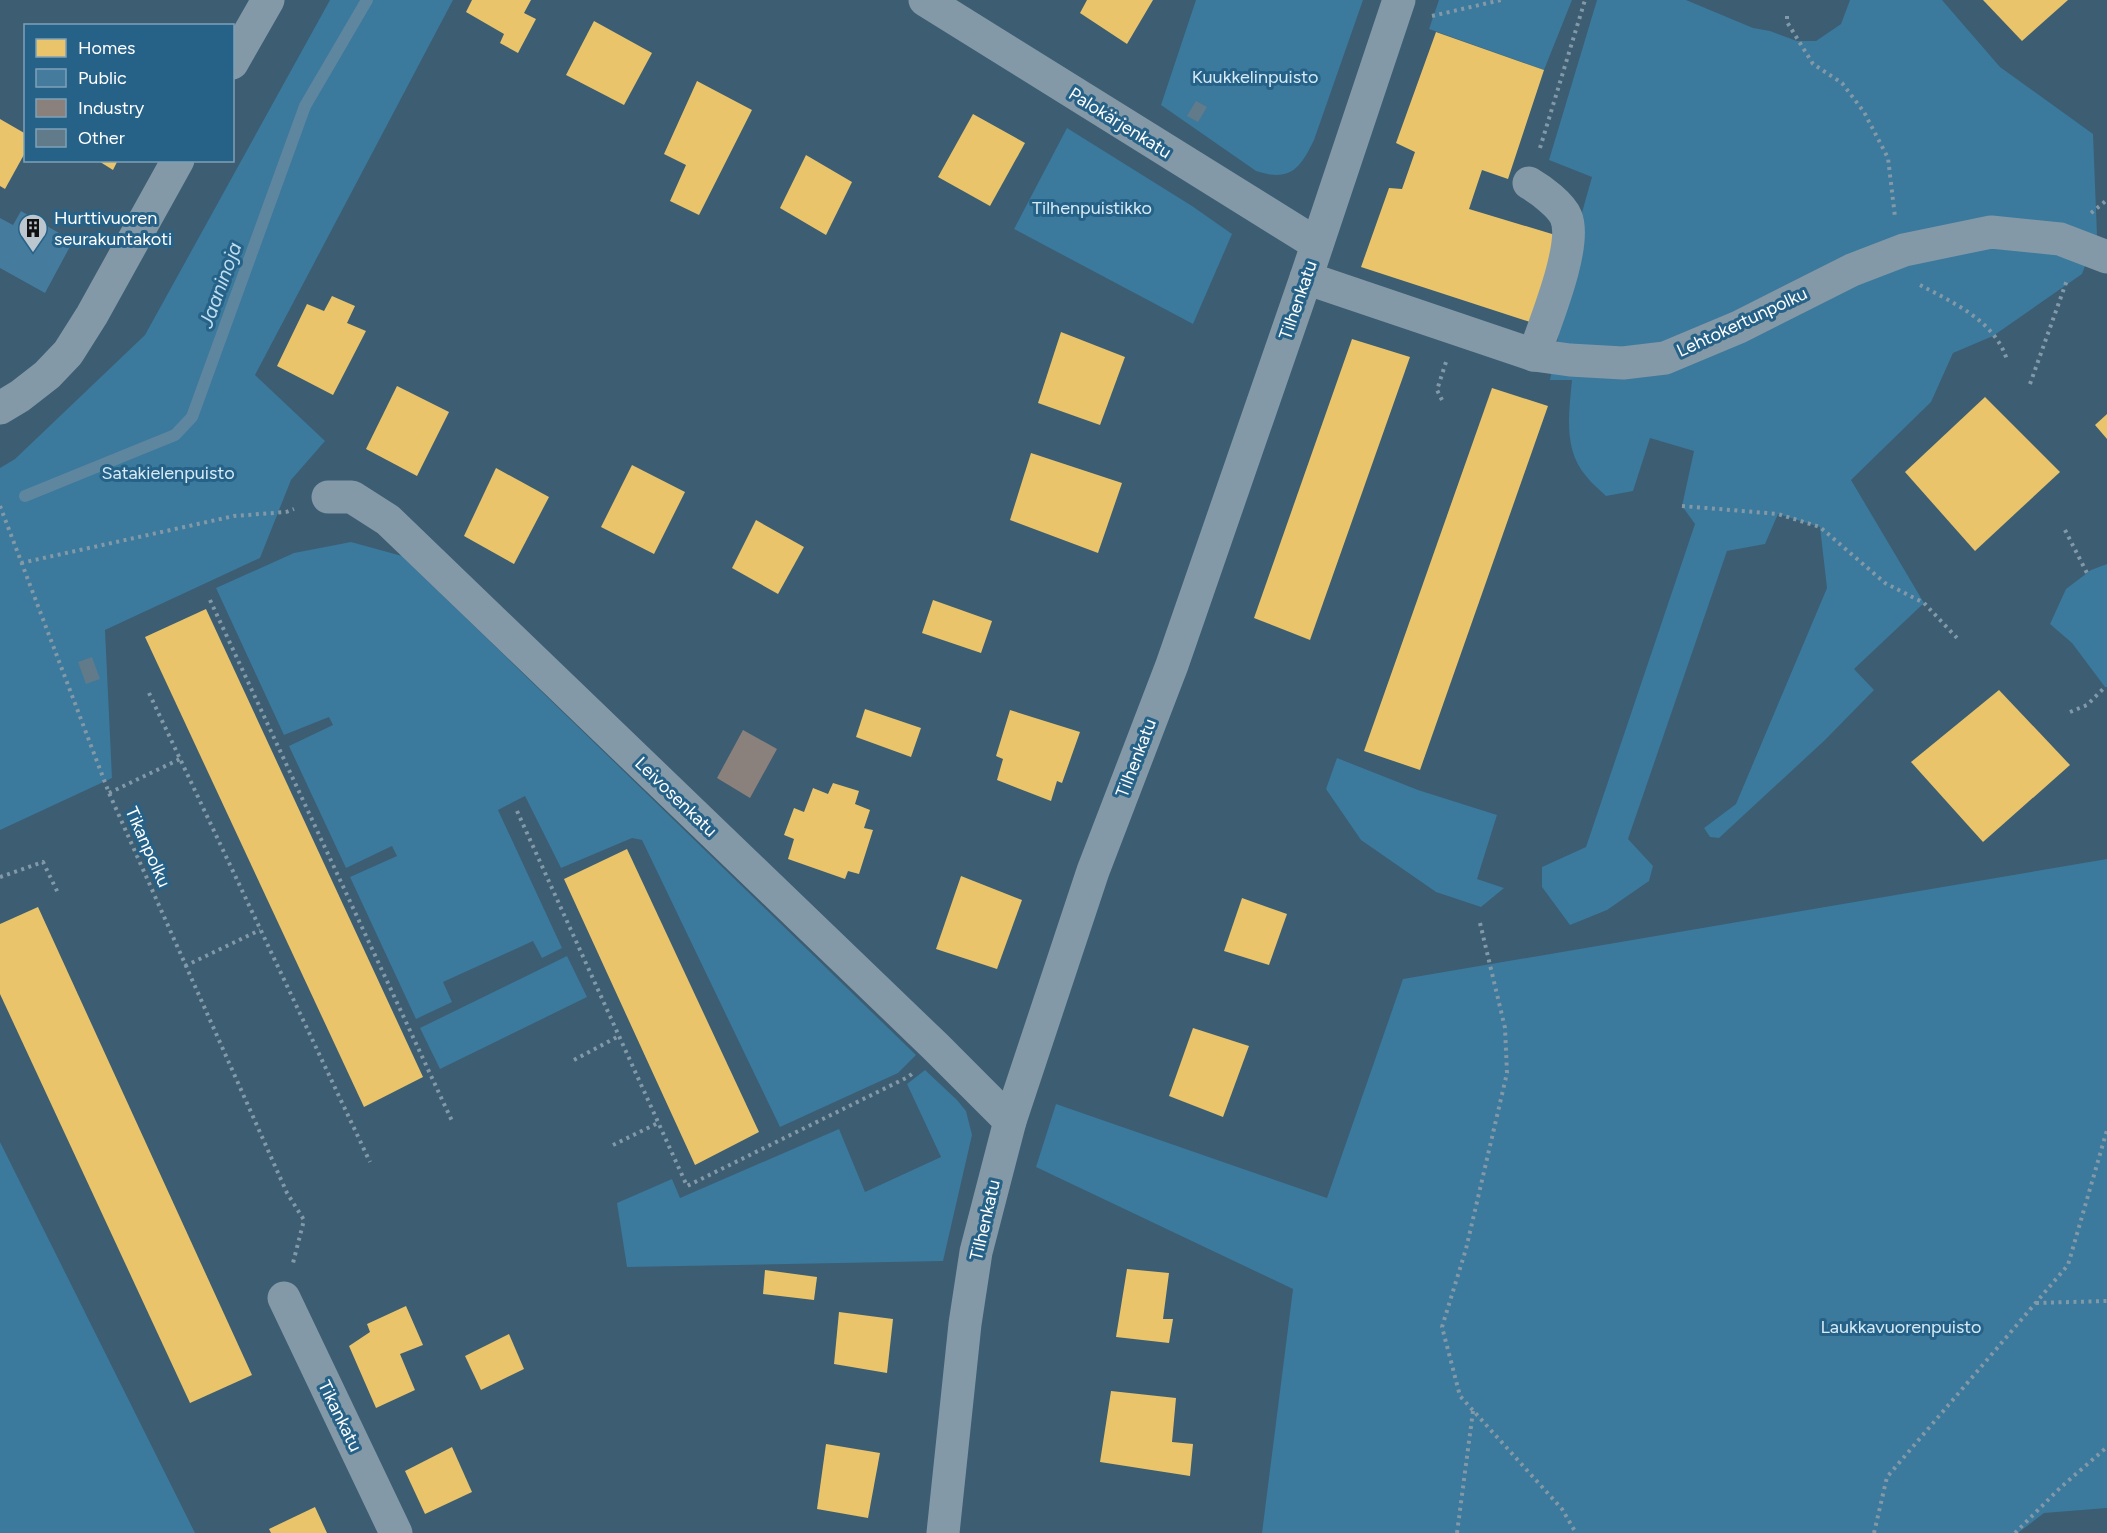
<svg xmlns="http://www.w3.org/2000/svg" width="2107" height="1533" viewBox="0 0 2107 1533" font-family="Figtree,sans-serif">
<rect width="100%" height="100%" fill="#3c5d72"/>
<!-- green -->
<g fill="#3b799d">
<path d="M330 0H453L255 375 325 441 291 480 260 558 105 630 112 778 0 830V468L15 459 145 335Z"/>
<path d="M1196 0H1363L1314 140C1300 169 1290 182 1256 171L1161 105Z"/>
<path d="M1439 0H1572L1544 70 1429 29Z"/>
<path d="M1597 0H1686L1753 28 1770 31 1797 41H1816L1841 24 1850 0H1942L2000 67 2093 134 2097 235 2082 274 1993 336 1953 353 1931 402 1851 480 1924 603 1854 669 1874 690 1825 740 1719 838 1710 837 1704 828 1736 804 1827 588 1820 527 1778 514 1765 544 1727 551 1628 839 1653 866 1649 881 1607 910 1570 925 1542 887V867L1586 847 1695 524 1682 506 1694 451 1650 438 1633 491 1606 496C1600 490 1592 484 1586 476 1563 450 1569 412 1572 380H1550L1581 216 1592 177 1549 160Z"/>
<path d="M1067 128 1192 206 1232 234 1193 324 1014 229Z"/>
<path d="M351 542 402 556 916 1055 898 1073 780 1127 642 840 632 838 561 868 525 796 498 810 562 948 542 958 533 941 443 982 452 1002 416 1019 350 877 397 856 392 846 346 868 289 746 333 725 329 717 284 735 216 588 294 553Z"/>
<path d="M2107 564V687H2105L2072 643 2050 624 2066 589 2091 570Z"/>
<path d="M1337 758 1418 790 1497 815 1477 879 1504 888 1481 907 1436 892 1361 840 1326 789Z"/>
<path d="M2107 859V1508L2044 1513 2018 1533H1262L1293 1289 1036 1167 1056 1104 1327 1198 1403 979Z"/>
<path d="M567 956 587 997 440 1069 420 1028Z"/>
<path d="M925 1070 957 1100 966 1111 972 1135 943 1261 627 1267 617 1203 672 1179 680 1198 839 1129 865 1192 941 1157 907 1084Z"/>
<path d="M0 1142 195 1533H0Z"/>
</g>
<!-- homes -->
<g fill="#e9c46a">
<path d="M472 0H531L524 13 536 19 518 53 500 43 504 34 466 12Z"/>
<path d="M1087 0H1153L1127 44 1080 13Z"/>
<path d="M1983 0H2068L2022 41Z"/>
<path d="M594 21 652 53 624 105 566 75Z"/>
<path d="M1436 32 1544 70 1508 179 1482 170 1469 209 1562 237 1530 322 1361 267 1389 188 1402 189 1415 152 1396 143Z"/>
<path d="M697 81 752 110 699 215 670 201 686 165 664 154Z"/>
<path d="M973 114 1025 143 990 206 938 177Z"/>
<path d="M0 119 26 134V151L5 189 0 186Z"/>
<path d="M806 155 852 182 826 235 780 208Z"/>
<path d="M97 160H118L113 170Z"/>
<path d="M332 296 355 306 347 323 366 331 333 395 277 366 307 304 324 311Z"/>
<path d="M1061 332 1125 357 1100 425 1038 403Z"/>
<path d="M1352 339 1410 357 1310 640 1254 618Z"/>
<path d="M397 386 449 412 417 476 366 449Z"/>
<path d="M1492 388 1548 406 1420 770 1364 751Z"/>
<path d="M1985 397 2060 472 1975 551 1905 472Z"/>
<path d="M2107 414V439L2095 425Z"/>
<path d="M1031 453 1122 483 1098 553 1010 520Z"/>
<path d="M632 465 685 492 654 554 601 527Z"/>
<path d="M496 468 549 497 514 564 464 536Z"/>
<path d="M756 520 804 547 778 594 732 568Z"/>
<path d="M933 600 992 621 981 653 922 633Z"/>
<path d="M206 609 423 1077 364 1107 145 637Z"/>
<path d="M1999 690 2070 765 1983 842 1911 762Z"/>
<path d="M865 709 921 728 911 757 856 737Z"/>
<path d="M1010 710 1080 732 1062 783 1057 781 1051 801 997 780 1003 759 996 756Z"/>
<path d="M833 783 859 791 855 804 870 810 864 828 873 830 859 874 848 871 845 879 788 859 794 839 784 835 794 808 804 812 813 788 828 794Z"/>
<path d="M627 849 759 1132 695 1165 564 879Z"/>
<path d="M961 876 1022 900 997 969 936 949Z"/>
<path d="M1242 898 1287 914 1269 965 1224 951Z"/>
<path d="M38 907 252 1375 190 1403 0 994V924Z"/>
<path d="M1193 1028 1249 1046 1223 1117 1169 1096Z"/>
<path d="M1127 1269 1169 1273 1163 1319H1173L1169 1343 1116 1337Z"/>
<path d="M765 1270 817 1277 814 1300 763 1294Z"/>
<path d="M406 1306 423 1345 400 1354 415 1390 376 1408 349 1346 370 1332 367 1324Z"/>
<path d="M839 1312 893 1319 887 1373 834 1364Z"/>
<path d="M509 1334 524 1369 481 1390 465 1356Z"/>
<path d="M1111 1391 1176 1398 1172 1442 1193 1444 1190 1476 1100 1462Z"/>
<path d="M826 1444 880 1453 868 1518 817 1509Z"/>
<path d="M452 1447 472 1492 425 1514 405 1471Z"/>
<path d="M315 1507 327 1533H271L269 1529Z"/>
</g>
<!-- public -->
<path fill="#457b9d" d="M21 211 73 241 45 293 0 268V218L13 225Z"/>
<!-- industry -->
<path fill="#8a817c" d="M743 730 777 749 750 798 717 778Z"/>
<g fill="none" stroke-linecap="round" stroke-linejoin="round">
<!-- stream -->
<path stroke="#5f869f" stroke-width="12" d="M25 496 175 435 192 417 305 106 367 0"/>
</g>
<!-- building -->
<g fill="#627b8b">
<path d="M1196 101 1207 107 1198 122 1187 116Z"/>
<path d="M92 657 100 679 86 684 78 662Z"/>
</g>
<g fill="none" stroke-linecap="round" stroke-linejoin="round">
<!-- path -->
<g stroke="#8399a7" stroke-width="4" stroke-dasharray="3 4.5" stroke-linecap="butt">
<path d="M1432 16 1501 0"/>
<path d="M1787 16V22L1813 64 1842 83 1864 112 1888 158 1895 217"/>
<path d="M1540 148 1585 0"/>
<path d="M2091 213 2107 200"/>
<path d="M1920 285C1954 303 1995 321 2007 360"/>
<path d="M2030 384 2067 280"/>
<path d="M1442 400 1437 390 1446 362"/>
<path d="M0 506 109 793 287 1193 304 1220 293 1263"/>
<path d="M1682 506 1778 514 1820 527 1885 583 1924 603 1957 638"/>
<path d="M2065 530 2087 573"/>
<path d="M21 563 234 516 286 512 294 509"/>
<path d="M210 600 452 1121"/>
<path d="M149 693 370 1162"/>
<path d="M2070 712 2087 705 2105 687"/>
<path d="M109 793 180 759"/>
<path d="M517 811 687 1186 908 1077 913 1073"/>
<path d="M0 877 43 862 58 893"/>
<path d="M1480 923 1505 1028 1507 1073 1466 1249 1442 1327 1460 1396 1562 1509 1576 1533"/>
<path d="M185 966 260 930"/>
<path d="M574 1060 619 1036"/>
<path d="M613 1145 658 1123"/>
<path d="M2036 1303 2107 1301"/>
<path d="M1457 1533 1473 1411"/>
<path d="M1874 1533 1887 1477 2068 1265 2107 1130"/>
<path d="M2015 1533 2060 1488 2107 1447"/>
</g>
<!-- minor -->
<g stroke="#8399a7" stroke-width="33">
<path d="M925 0 1317 244"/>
<path d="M232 63 268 0"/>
<path d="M1529 183C1541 190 1561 205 1566 217 1578 245 1544 325 1534 355"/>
<path d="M1306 278 1534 355 1570 360 1623 363 1665 358 1739 327 1852 270 1904 250 1991 232 2060 239 2107 257"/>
<path d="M0 408 20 396 47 375 68 353 92 315 178 160"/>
<path d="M328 497H352L388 520 936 1047 1010 1121"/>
<path d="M284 1298 396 1533"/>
<path d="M943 1533 965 1324 976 1252 1010 1121 1093 871 1172 665 1306 278 1399 0"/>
</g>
</g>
<!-- icons -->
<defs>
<g id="building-pin" transform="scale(1.5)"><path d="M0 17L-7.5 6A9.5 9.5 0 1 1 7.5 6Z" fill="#bbc6ce" stroke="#266288"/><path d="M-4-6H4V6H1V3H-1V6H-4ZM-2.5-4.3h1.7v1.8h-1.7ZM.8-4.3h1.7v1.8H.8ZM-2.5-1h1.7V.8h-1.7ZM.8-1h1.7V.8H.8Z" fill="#111"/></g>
</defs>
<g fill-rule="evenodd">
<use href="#building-pin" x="33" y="228"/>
</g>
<g text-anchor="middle" stroke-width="6" stroke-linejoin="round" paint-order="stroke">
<!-- park labels -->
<g font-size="18" fill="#d6ebf7" stroke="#266288">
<text x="1255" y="83">Kuukkelinpuisto</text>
<text x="1092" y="214">Tilhenpuistikko</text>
<text x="168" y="479">Satakielenpuisto</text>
<text x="1901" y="1333">Laukkavuorenpuisto</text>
</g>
<!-- street labels -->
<g font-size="18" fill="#fff" stroke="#266288">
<text transform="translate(1120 123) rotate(32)" y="6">Palokärjenkatu</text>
<text transform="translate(1298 300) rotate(-71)" y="6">Tilhenkatu</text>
<text transform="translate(1742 322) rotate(-25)" y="6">Lehtokertunpolku</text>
<text transform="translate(1136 758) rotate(-69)" y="6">Tilhenkatu</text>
<text transform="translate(676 797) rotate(44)" y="6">Leivosenkatu</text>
<text transform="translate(148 847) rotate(66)" y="6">Tikanpolku</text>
<text transform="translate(985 1220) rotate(-77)" y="6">Tilhenkatu</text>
<text transform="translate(340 1416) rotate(64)" y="6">Tikankatu</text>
</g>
<!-- poi labels -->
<g font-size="18" fill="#fff" stroke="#266288" text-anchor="start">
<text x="54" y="224">Hurttivuoren<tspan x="54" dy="21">seurakuntakoti</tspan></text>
</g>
<!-- water labels -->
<g font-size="20" font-style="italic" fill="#bedef0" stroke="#266288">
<text transform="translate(220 285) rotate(-70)" y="7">Jaaninoja</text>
</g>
</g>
<!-- legend -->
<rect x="24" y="24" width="210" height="138" fill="#266288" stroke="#7da1b8" stroke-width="1.5"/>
<rect x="36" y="39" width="30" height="18" fill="#e9c46a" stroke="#7da1b8" stroke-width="1.5"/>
<text x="78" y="54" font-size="18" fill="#ffffff">Homes</text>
<rect x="36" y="69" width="30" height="18" fill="#457b9d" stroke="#7da1b8" stroke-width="1.5"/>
<text x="78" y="84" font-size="18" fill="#ffffff">Public</text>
<rect x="36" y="99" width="30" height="18" fill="#8a817c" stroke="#7da1b8" stroke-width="1.5"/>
<text x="78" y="114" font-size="18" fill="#ffffff">Industry</text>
<rect x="36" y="129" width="30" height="18" fill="#627b8b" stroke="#7da1b8" stroke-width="1.5"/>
<text x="78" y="144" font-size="18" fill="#ffffff">Other</text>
</svg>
